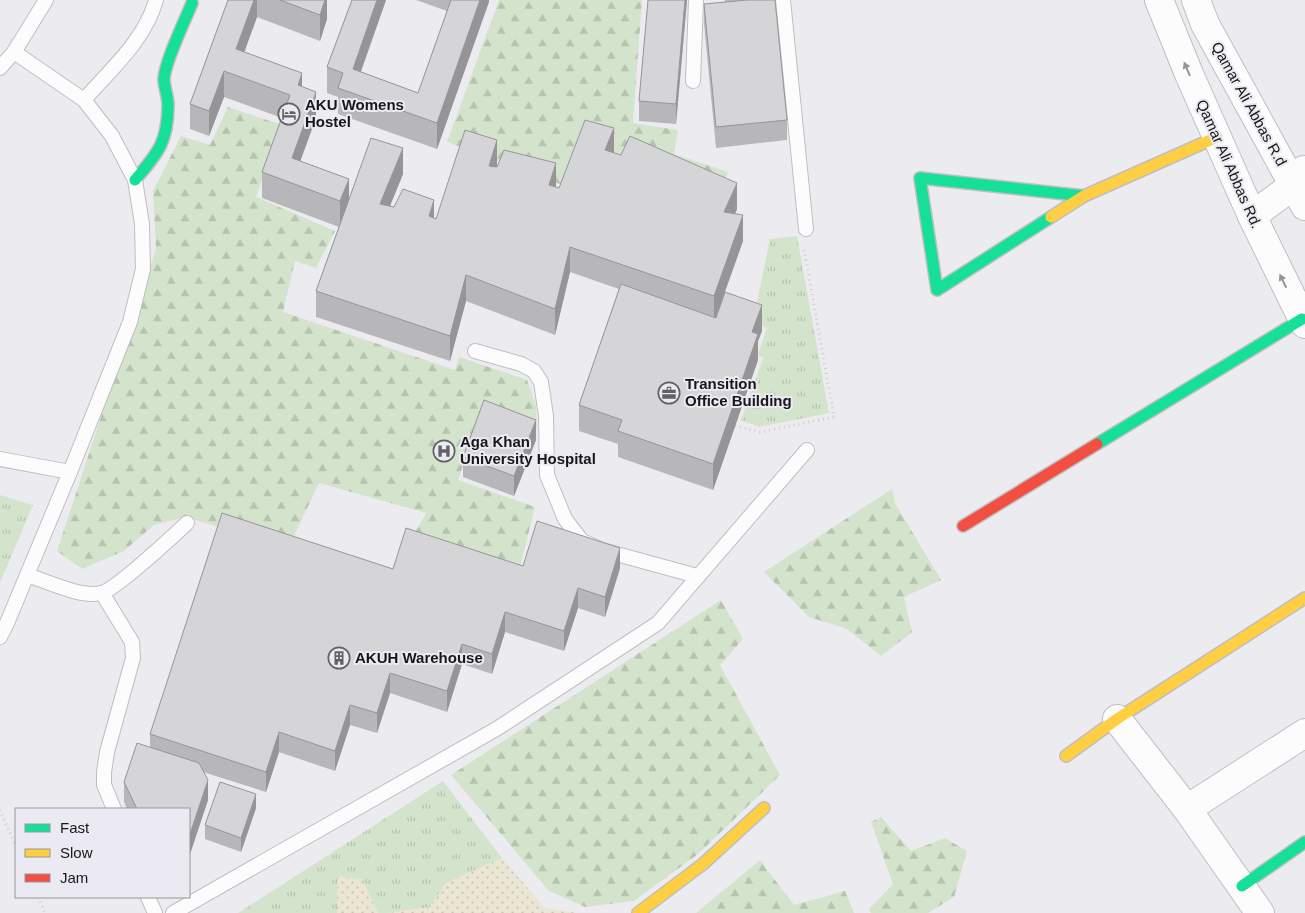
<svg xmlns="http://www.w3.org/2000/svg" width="1305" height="913" viewBox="0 0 1305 913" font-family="Arial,sans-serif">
<defs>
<pattern id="grass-tufts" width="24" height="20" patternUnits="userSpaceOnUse" patternTransform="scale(1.25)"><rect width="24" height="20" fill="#d4e4cc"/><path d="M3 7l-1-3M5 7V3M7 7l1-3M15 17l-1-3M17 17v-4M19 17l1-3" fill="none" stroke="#b5c3af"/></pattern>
<pattern id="forest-firs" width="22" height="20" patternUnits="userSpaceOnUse" patternTransform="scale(1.25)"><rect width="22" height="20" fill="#d4e4cc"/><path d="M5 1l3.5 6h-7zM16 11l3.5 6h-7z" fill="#b5c3af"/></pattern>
<pattern id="sand-dots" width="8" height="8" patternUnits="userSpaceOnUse" patternTransform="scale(1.25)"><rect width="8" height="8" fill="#ebe6d3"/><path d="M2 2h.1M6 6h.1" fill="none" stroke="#c9c5b5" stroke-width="1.8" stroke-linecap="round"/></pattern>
</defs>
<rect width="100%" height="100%" fill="#ececf0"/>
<!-- grass -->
<g fill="url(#grass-tufts)">
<path d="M797 236 829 413 759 427 741 420 763 358 758 354 767 328 753 321 770 239Z"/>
<path d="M0 495 33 505 0 583Z"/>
<path d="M443 781 502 858 446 883 430 907 389 913H378L362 880 339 877 337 913H238Z"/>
</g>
<!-- forest -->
<g fill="url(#forest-firs)">
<path d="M499 0H642L633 123 678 130 674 154 728 172 719 196 583 139 565 186 447 142Z"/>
<path d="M228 107 282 125 256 197 335 231 316 268 295 261 283 312 455 370 459 357 527 380 536 406 537 428 482 414 458 480 535 507 517 579 410 541 426 513 319 483 288 549 186 517 154 525 124 551 82 569 57 551 156 249 153 191 181 136 210 145Z"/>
<path d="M892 489 895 503 941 580 904 597 912 632 881 656 847 629 809 617 764 572Z"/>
<path d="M721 600 743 639 720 665 780 775 698 854 634 901 585 907 549 891 451 775Z"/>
<path d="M881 817 911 851 945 838 967 851 954 897 928 913H871L869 909 893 884 871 822Z"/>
<path d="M760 860 794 905 845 891 854 913H696Z"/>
</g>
<!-- sand -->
<g fill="url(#sand-dots)">
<path d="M502 858 545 908 577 913H389L430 907 446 883Z"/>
<path d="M338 877 362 879 378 913H337Z"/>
</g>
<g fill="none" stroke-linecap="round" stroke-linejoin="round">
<!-- lane casing -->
<g stroke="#bfbfc2" stroke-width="16">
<g id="lane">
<path d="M783 0 806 229"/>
<path d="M0 68 14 52 46 0"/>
<path d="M693 81 696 0"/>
<path d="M84 100C111 69 145 40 156 0"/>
<path d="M475 351 521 364 534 371 541 382 546 416 547 475 565 519 582 541 602 550 697 576"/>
<path d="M0 459 70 472"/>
<path d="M27 575C46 581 81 598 101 593 115 590 173 536 187 523"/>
<path d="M102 593 132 642 133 658 107 752 104 772V785L114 809"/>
<path d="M0 637 7 623 70 472 130 322 143 269 142 224 135 180 112 136 84 100 14 52"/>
<path d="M148 897 155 913"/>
<path d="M173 913 498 728 658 623 807 450"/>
</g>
</g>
<!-- street casing -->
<g stroke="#bfbfc2" stroke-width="30">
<g id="street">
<path d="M1159 0 1189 74 1252 216 1305 324"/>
<path d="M1196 0 1205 24 1305 206"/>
<path d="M1252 216 1294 185 1304 170"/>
<path d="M1117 719 1187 809 1260 913"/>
<path d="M1187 809 1305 733"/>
</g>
</g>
<!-- fast casing -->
<g stroke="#bfbfc2" stroke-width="14">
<g id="fast">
<path d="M135 180C158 153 168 142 168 105 168 96 164 87 164 79 165 61 185 21 192 3"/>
<path d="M1051 217 937 290 920 178 1084 196"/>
<path d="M1097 444 1302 319"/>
<path d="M1242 886 1305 842"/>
</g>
</g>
<!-- slow casing -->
<g stroke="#bfbfc2" stroke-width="14">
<g id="slow">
<path d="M1051 217 1084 196 1217 137"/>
<path d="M1066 756 1117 719 1305 598"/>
<path d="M638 913 703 864 764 808"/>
</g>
</g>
<!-- jam casing -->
<g stroke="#bfbfc2" stroke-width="14">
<path id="jam" d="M963 526 1097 444"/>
</g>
<!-- path -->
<g stroke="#ccccce" stroke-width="3" stroke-dasharray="1 4" stroke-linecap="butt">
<path d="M735 426 760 432 834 417 804 249"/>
<path d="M0 810 16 847"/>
<path d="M38 897 45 913"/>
</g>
<!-- lane -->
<use href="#lane" stroke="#fcfcfd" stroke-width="14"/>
<!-- street -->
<use href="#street" stroke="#fcfcfd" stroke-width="28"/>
<!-- fast -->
<use href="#fast" stroke="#16e098" stroke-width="11"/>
<!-- slow -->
<use href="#slow" stroke="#ffcf43" stroke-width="11"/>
<!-- jam -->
<use href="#jam" stroke="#f24e42" stroke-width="11"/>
</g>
<!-- wall -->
<g fill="#b7b7ba">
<path d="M228 0H327V19L320 41 257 17 244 52 302 87 316 118 300 161 349 200 403 174 390 206 436 219 497 167 559 188 614 153 737 209 735 214 743 241 725 292 762 331 758 341V360L713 490 618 457V444L579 431V405L619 289 570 272 555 335 466 301 450 361 316 317V291L339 227 262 198V172L282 118 224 97 209 136 190 129V104Z"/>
<path d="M352 0H386L361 72 418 93 447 11 416 0H489L437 149 338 114V97L327 93V67Z"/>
<path d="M687 0 676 124 639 121V101Z"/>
<path d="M725 0H775L787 120V140L716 148 704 24V4L725 2Z"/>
<path d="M536 440 514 496 463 477V457Z"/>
<path d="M523 566 620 568 605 617 578 608 564 651 505 632 492 674 462 664 447 712 390 693 377 733 350 725 335 771 279 752 266 792 203 772 208 800 189 857V809H127L124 802V782L150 747V734L393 569Z"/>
<path d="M256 808 241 852 205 839V825Z"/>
</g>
<!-- shaded-wall -->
<g fill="#959597">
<path d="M254 0H257V17L236 75V49Z"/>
<path d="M325 0H327V19L320 41V15Z"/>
<path d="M377 0H386L353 93V69Z"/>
<path d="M480 0H489V2L437 149V123Z"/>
<path d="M685 0H687L676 124V104Z"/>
<path d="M224 71V97L209 136V111Z"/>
<path d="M302 73V99L298 85Z"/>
<path d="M316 92V118L292 184V158Z"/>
<path d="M614 128V154L605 150Z"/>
<path d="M497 140V166L489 191V166Z"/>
<path d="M403 148V174L380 230V204Z"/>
<path d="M556 163V189L549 185Z"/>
<path d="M349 179V205L340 227V201Z"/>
<path d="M737 183V209L724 238V212Z"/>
<path d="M434 200V226L429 216Z"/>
<path d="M743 215V241L714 322V296Z"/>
<path d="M570 247V272L555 335V309Z"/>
<path d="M466 275V301L450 361V336Z"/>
<path d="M762 305V331L758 341V360L713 490V464L752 332Z"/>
<path d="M536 420V440L514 496V476Z"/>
<path d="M620 548V568L605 617V597Z"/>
<path d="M578 588V608L564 651V631Z"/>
<path d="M505 612V632L492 674V654Z"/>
<path d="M462 644V664L447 712V691Z"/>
<path d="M390 673V693L377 733V713Z"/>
<path d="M350 705V725L335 771V751Z"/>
<path d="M279 732V752L266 792V772Z"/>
<path d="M208 780V800L189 857V837Z"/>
<path d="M256 794V808L241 852V838Z"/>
</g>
<!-- building -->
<g fill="#d5d5d8" stroke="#959597">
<path d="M228 0H254L236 49 302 73 298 85 316 92 292 158 349 179 340 201 262 172 290 95 224 71 209 111 190 104Z"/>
<path d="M280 0H325L320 15Z"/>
<path d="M352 0H377L353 69 418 93 451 0H480L437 123 338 88 343 73 327 67Z"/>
<path d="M648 0H685L676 104 639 101Z"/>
<path d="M747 0H775L787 120 716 127 704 4Z"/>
<path d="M585 120 614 128 605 150 621 155 630 136 737 183 724 212 743 215 714 296 570 247 555 309 466 275 450 336 316 291 371 138 403 148 380 204 394 207 403 189 434 200 429 216 436 219 465 130 497 140 489 166 497 167 504 150 556 163 549 185 559 188Z"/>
<path d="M621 284 716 318 725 292 762 305 752 332 758 334 713 464 618 431 622 420 579 405Z"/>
<path d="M484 400 536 420 514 476 463 457Z"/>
<path d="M222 513 393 569 406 528 523 566 537 521 620 548 605 597 578 588 564 631 505 612 492 654 462 644 447 691 390 673 377 713 350 705 335 751 279 732 266 772 150 734Z"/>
<path d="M137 743 199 763 208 780 189 837V809H137L124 782Z"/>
<path d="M220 782 256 794 241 838 205 825Z"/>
</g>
<!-- one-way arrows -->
<defs><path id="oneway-solid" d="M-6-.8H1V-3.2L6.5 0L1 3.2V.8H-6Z" transform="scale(1.25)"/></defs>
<g fill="#959597">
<use href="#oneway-solid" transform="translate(1187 69) rotate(-113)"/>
<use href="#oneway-solid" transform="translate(1283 281) rotate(-116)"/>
</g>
<!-- icons -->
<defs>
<g id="hotel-ring" transform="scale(1.125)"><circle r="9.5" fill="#ebeaf2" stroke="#626265" stroke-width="1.5"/><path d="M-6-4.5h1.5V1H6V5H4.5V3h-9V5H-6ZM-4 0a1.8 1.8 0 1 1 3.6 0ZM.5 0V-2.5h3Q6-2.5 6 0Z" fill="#626265"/></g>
<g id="office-ring" transform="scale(1.125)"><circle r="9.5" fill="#ebeaf2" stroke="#626265" stroke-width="1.5"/><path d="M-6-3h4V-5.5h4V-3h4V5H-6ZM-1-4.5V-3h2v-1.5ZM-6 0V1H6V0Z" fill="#626265"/></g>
<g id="hospital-ring" transform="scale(1.125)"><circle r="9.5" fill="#ebeaf2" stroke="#626265" stroke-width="1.5"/><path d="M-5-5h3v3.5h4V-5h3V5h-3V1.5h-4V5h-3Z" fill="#626265"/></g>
<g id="building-ring" transform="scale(1.125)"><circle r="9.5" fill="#ebeaf2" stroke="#626265" stroke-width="1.5"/><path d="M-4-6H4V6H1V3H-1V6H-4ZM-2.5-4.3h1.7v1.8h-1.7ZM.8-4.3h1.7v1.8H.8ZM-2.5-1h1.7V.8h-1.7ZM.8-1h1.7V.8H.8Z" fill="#626265"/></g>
</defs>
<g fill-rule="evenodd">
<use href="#hotel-ring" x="289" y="114"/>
<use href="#office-ring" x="669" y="393"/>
<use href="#hospital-ring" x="444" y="451"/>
<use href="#building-ring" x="339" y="658"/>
</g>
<g text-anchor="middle" stroke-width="4" stroke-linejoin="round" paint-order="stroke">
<!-- street labels -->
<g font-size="15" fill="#17171a" stroke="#ebeaf2">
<text transform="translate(1249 104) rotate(61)" y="5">Qamar Ali Abbas R.d</text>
<text transform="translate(1229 164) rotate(66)" y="5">Qamar Ali Abbas Rd.</text>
</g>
<!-- poi labels -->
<g font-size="15" font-weight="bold" fill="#17171a" stroke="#ebeaf2" text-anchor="start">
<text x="305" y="110">AKU Womens<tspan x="305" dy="17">Hostel</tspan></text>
<text x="685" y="389">Transition<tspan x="685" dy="17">Office Building</tspan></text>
<text x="460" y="447">Aga Khan<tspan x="460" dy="17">University Hospital</tspan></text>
<text x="355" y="663">AKUH Warehouse</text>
</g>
</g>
<!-- legend -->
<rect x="15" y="808" width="175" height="90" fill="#ebeaf2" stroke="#96969c"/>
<rect x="25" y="824" width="25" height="8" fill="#16e098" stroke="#96969c"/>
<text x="60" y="833" font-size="15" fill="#17171a">Fast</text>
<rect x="25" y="849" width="25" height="8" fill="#ffcf43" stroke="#96969c"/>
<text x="60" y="858" font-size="15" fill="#17171a">Slow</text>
<rect x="25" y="874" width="25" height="8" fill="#f24e42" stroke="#96969c"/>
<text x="60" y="883" font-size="15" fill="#17171a">Jam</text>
</svg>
